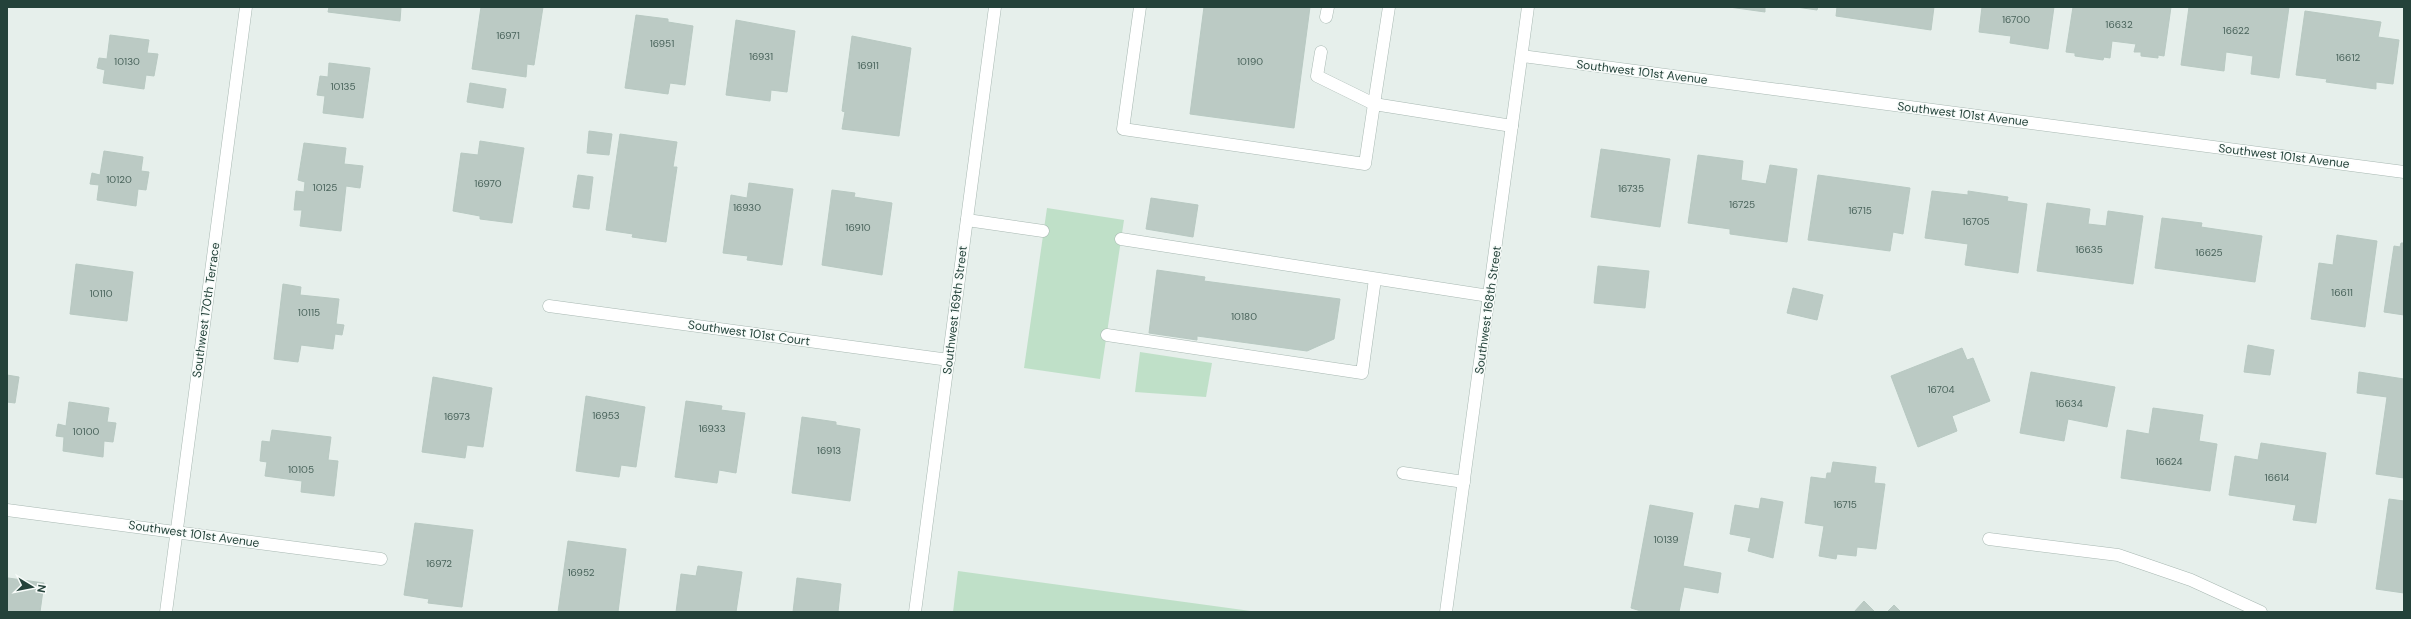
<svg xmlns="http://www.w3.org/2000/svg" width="2411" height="619" viewBox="0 0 2411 619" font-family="'DM Sans',sans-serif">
<rect width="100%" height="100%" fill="#e6efeb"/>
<!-- green -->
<g fill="#bfe0c8">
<path d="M1047 208 1124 220 1100 379 1024 368Z"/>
<path d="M1140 352 1212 363 1206 397 1135 392Z"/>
<path d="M958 571 1258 612H953Z"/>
</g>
<!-- building -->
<g fill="#bbcac4" stroke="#b8c9c2">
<path d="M329 7H401L400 21 328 12Z"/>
<path d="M481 7H543L534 65 527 64 526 77 472 69Z"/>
<path d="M1204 7H1310L1294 128 1190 114Z"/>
<path d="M1729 7H1765V12Z"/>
<path d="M1796 7H1818L1817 10Z"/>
<path d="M1837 7H1934L1931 30 1836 16Z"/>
<path d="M1982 7H2054L2048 49 2010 43 2011 36 1979 32Z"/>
<path d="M2073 7H2171L2164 56 2158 55V58L2141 56V52H2134L2136 44 2112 41 2110 58 2104 57 2103 60 2075 56V53L2066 52Z"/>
<path d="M2189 7H2289L2279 78 2251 74 2253 56 2226 52 2224 71 2181 65Z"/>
<path d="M2305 11 2381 22 2378 37 2399 40 2393 84 2376 82V89L2326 82 2327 79 2296 75Z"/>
<path d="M636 15 668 19V22L693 26 685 85 670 83 668 94 625 88Z"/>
<path d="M736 20 795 31 787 92 771 90 770 101 726 95Z"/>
<path d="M110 35 149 40 147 53 158 54 154 76 146 75 144 89 103 83 105 70 97 68 99 58 107 59Z"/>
<path d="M852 36 911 48 899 136 842 129 845 112 842 111Z"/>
<path d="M329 63 370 68 363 118 323 113 325 96 317 95 320 76 328 77Z"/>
<path d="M470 83 506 89 503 108 467 102Z"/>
<path d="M589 131 612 134 609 155 587 153Z"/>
<path d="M620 134 677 142 673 167H677L666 242 632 237 633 234 606 230Z"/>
<path d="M480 141 524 148 512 223 480 219V216L453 211 461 153 478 155Z"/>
<path d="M304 143 346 148 344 164 363 166 360 188 346 186 341 231 300 226 302 210H294L296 191 304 192 305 182 298 180Z"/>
<path d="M1601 149 1670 159 1660 227 1591 217Z"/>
<path d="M104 151 143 157 141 171 149 172 146 190 138 189 136 206 97 200 99 185 90 184 92 173 100 175Z"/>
<path d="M1698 155 1743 161 1741 180 1766 184 1770 165 1797 169 1787 242 1730 234V229L1688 223Z"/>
<path d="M578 175 593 177 589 209 573 207Z"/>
<path d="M1818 175 1910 188 1903 234 1893 232 1890 251 1808 240Z"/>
<path d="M749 183 793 189 782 265 747 260 748 256 723 253 731 195 747 198Z"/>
<path d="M832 190 855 193 854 197 892 203 882 275 822 265Z"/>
<path d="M1932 191 1968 195V191L2008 197 2007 201 2027 204 2018 273 1965 265 1968 244 1925 238Z"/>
<path d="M1151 198 1198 205 1193 237 1146 229Z"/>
<path d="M2047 203 2090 209 2088 224 2106 226 2108 211 2143 216 2133 284 2037 271Z"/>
<path d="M2162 218 2202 223 2201 227 2262 236 2255 282 2155 268Z"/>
<path d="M2337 235 2377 241 2365 327 2311 319 2319 263 2333 265Z"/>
<path d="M2401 243H2404V315L2384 312 2394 246 2400 247Z"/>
<path d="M76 264 133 272 127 321 70 314Z"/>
<path d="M1598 266 1649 271 1645 308 1594 303Z"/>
<path d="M1157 270 1205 277 1204 281 1340 299 1334 339 1307 351 1197 336V340L1149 333Z"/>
<path d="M283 284 301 287 300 295 339 299 336 324 344 325 342 335 335 334 333 349 301 345 298 362 274 359Z"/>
<path d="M1793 288 1823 295 1817 320 1787 313Z"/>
<path d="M2248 345 2274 350 2270 375 2244 372Z"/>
<path d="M1962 348 1967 360 1973 358 1990 401 1952 416 1957 431 1918 447 1891 376Z"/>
<path d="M2031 372 2115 387 2107 427 2068 419 2064 441 2020 433Z"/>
<path d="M2359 372 2404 379V478L2376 474 2387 397 2357 393Z"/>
<path d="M7 375 19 377 15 403 7 402Z"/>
<path d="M433 377 492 388 483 447 467 445 465 458 422 452Z"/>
<path d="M586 396 645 407 636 467 621 465 619 477 576 471Z"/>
<path d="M686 401 722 406 721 410 745 413 736 473 719 470 717 483 675 477Z"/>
<path d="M69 402 109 408 107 422 116 423 113 442 104 441 103 457 63 451 64 437 56 436 58 424 66 426Z"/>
<path d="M2153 408 2203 415 2199 441 2217 444 2210 491 2121 478 2127 430 2149 434Z"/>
<path d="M802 417 836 422V425L860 429 850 501 792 493Z"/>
<path d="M272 430 331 437 328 460 338 461 334 496 301 492 302 481 265 476 267 462 260 461 262 441 270 442Z"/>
<path d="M2261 443 2326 453 2316 523 2293 520 2296 505 2229 495 2235 456 2258 460Z"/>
<path d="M1833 462 1876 467 1874 483 1885 484 1876 549 1857 547 1856 556 1837 554 1836 559 1819 556 1824 526 1805 523 1811 477 1826 479 1827 473H1831Z"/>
<path d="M1761 498 1783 502 1773 558 1748 551 1751 538 1730 534 1735 505 1759 509Z"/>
<path d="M2389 499 2404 501V593L2376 589Z"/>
<path d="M1650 505 1693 513 1683 566 1721 573 1718 593 1684 587 1679 612H1644L1631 608Z"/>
<path d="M415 523 473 530 462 607 428 603 429 599 404 595Z"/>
<path d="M568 541 626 549 618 612H558Z"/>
<path d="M698 566 742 572 736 612H676L681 574 696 576Z"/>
<path d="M8 578 44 583 40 612H7Z"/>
<path d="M797 578 841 584 838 612H793Z"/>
<path d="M1864 601 1875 612H1854Z"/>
<path d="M1894 605 1901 612H1887Z"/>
</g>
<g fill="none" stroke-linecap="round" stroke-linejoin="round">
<!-- service casing -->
<g stroke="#a8b8b2" stroke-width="13">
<g id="service">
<path d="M1140 7 1123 129 1365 164 1374 104 1512 126"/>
<path d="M1326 17 1328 7"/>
<path d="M1321 52 1317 76 1374 104 1389 7"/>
<path d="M967 220 1043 231"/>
<path d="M1121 239 1489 296"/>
<path d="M1107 335 1362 373 1375 279"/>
<path d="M1403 473 1464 482"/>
</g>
</g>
<!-- minor casing -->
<g stroke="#a8b8b2" stroke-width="13">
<g id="minor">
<path d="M1522 56 2404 172"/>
<path d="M549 306 949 360"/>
<path d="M7 510 381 559"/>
<path d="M1989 539 2118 555 2191 580 2261 612"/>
<path d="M166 612 246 7"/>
<path d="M915 612 995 7"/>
</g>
</g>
<!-- tertiary casing -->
<g stroke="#a8b8b2" stroke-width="13">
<path id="tertiary" d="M1446 612 1528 7"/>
</g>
<!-- service -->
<use href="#service" stroke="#fff" stroke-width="12"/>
<!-- minor -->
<use href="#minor" stroke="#fff" stroke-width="12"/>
<!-- tertiary -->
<use href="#tertiary" stroke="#fff" stroke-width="12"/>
</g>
<g text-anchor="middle" stroke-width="3" stroke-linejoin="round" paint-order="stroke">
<!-- number labels -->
<g font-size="10" fill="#4a645c">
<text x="2016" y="23">16700</text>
<text x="2119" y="28">16632</text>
<text x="2236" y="34">16622</text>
<text x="508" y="39">16971</text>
<text x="662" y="47">16951</text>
<text x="761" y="60">16931</text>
<text x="2348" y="61">16612</text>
<text x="127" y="65">10130</text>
<text x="1250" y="65">10190</text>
<text x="868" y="69">16911</text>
<text x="343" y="90">10135</text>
<text x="119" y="183">10120</text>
<text x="488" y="187">16970</text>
<text x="325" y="191">10125</text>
<text x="1631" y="192">16735</text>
<text x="1742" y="208">16725</text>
<text x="747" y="211">16930</text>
<text x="1860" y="214">16715</text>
<text x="1976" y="225">16705</text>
<text x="858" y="231">16910</text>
<text x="2089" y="253">16635</text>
<text x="2209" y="256">16625</text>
<text x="2342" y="296">16611</text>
<text x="101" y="297">10110</text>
<text x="309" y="316">10115</text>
<text x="1244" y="320">10180</text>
<text x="1941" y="393">16704</text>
<text x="2069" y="407">16634</text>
<text x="606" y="419">16953</text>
<text x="457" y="420">16973</text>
<text x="712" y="432">16933</text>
<text x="86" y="435">10100</text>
<text x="829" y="454">16913</text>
<text x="2169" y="465">16624</text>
<text x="301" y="473">10105</text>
<text x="2277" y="481">16614</text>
<text x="1845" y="508">16715</text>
<text x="1666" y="543">10139</text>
<text x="439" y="567">16972</text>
<text x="581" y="576">16952</text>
</g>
<!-- street labels -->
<g font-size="12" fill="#24423a" stroke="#f7fbf9">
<text transform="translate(1642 72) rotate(7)" y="4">Southwest 101st Avenue</text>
<text transform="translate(1963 114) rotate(7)" y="4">Southwest 101st Avenue</text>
<text transform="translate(2284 156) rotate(7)" y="4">Southwest 101st Avenue</text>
<text transform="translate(206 310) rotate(-82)" y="4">Southwest 170th Terrace</text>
<text transform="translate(955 310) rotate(-83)" y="4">Southwest 169th Street</text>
<text transform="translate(1488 310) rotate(-82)" y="4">Southwest 168th Street</text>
<text transform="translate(749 333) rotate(8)" y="4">Southwest 101st Court</text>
<text transform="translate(194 534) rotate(8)" y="4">Southwest 101st Avenue</text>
</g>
</g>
<!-- border -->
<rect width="2411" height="619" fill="none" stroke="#24423a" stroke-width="16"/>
<!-- north arrow -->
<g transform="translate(32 587) rotate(100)" stroke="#f7fbf9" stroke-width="3" paint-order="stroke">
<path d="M0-3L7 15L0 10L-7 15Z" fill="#24423a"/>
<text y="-6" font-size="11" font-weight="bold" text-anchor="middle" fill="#24423a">N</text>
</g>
</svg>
